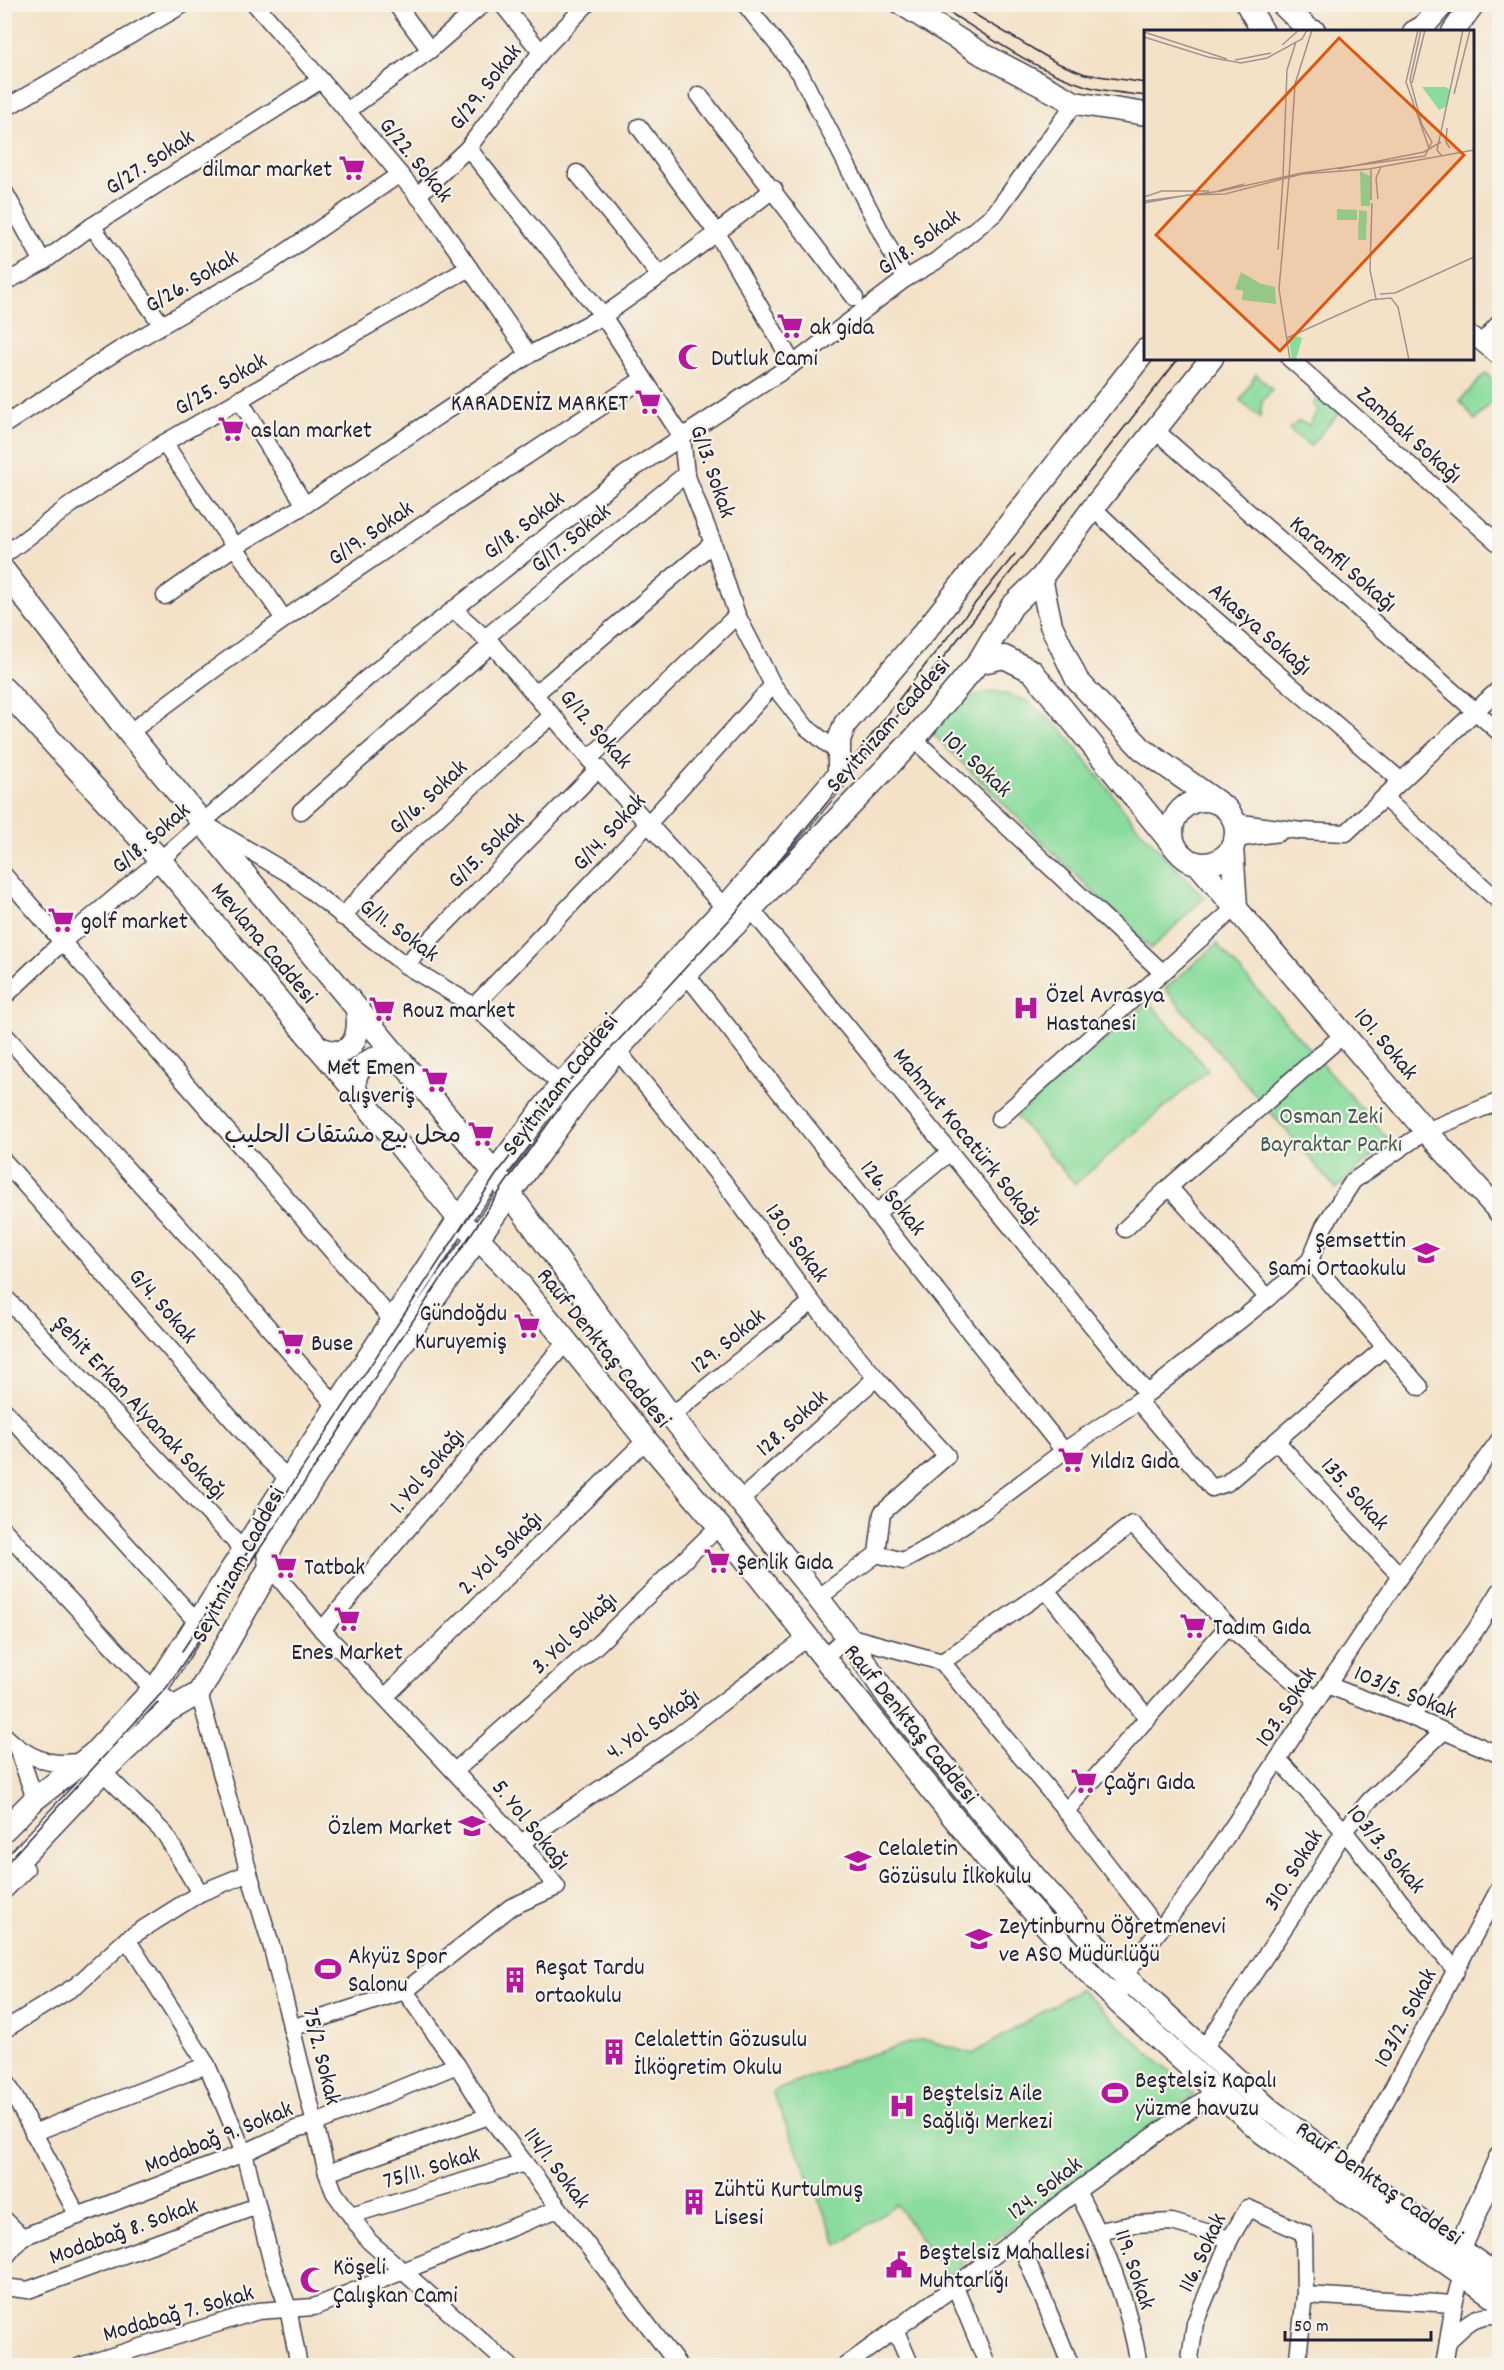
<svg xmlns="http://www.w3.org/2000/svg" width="1504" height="2370" viewBox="0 0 1504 2370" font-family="Dekko,'Playpen Sans Arabic',sans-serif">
<rect width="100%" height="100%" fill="#f7f3e8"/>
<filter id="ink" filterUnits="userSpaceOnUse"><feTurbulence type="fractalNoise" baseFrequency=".0167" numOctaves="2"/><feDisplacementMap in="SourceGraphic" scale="12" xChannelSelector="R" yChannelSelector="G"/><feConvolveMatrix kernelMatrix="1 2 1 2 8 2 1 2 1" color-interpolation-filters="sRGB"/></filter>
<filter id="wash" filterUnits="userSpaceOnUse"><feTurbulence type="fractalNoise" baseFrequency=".008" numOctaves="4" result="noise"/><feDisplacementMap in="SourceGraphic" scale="24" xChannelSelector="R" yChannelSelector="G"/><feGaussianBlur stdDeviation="1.35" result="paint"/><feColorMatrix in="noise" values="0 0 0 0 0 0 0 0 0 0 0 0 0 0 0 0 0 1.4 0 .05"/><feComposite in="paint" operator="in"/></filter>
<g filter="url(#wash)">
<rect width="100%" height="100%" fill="#f3e2c8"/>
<!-- green -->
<g fill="#89dc9d" stroke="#567f6c" stroke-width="1.5">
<path d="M1486 373 1499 389V393L1475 420 1460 401Z"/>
<path d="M1256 374 1272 389 1262 402 1260 417 1240 401Z"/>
<path d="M1319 395 1339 413 1310 446 1289 429 1299 421 1309 425 1317 411 1313 404Z"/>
<path d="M994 691 1027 701 1064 732 1136 825 1204 898 1151 949 932 733 962 698Z"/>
<path d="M1217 944 1389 1140 1336 1189 1165 989Z"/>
<path d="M1149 1002 1208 1070 1075 1184 1016 1116Z"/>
<path d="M1080 1989 1194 2095 947 2275 896 2204 838 2245 772 2092 850 2061 923 2039 973 2054Z"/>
</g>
</g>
<g filter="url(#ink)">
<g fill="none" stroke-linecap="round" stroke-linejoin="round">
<!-- street casing -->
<g stroke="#413f50" stroke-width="19">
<g id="street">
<path d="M255 4 321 80 428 208 529 355"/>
<path d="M396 4 430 50"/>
<path d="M502 4 541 52"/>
<path d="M745 4 800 73 905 279"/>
<path d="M699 95 855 298"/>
<path d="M4 109 184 4"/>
<path d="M347 111 430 50 483 4"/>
<path d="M639 127 717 233 793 364"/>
<path d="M468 148 603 316 682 437 686 474 713 543 737 615 773 685 806 727 839 753"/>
<path d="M577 173 660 276"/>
<path d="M4 191 43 262"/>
<path d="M417 196 468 148 541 52 587 4"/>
<path d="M92 226 162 325"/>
<path d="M4 283 43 262 92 226 321 80"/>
<path d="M1472 335 1500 358"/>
<path d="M1482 342 1500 322"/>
<path d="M1289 358 1500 545"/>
<path d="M239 399 305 505"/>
<path d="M4 425 119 350 271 262 400 174"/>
<path d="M1155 430 1500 733"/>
<path d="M164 443 284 619"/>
<path d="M1093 508 1157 569 1400 780"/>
<path d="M4 555 72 504 164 443 469 268"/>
<path d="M165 596 234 547 305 505 529 355 603 316 660 276 774 189"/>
<path d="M453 609 492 644 589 759 725 908"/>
<path d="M485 638 686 474"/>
<path d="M535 694 713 543"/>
<path d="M129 733C294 606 470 494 643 379"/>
<path d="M914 739 1163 973"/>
<path d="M589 759 737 615"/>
<path d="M1384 798 1500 902"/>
<path d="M301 811 492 644"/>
<path d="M1235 822 1301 831 1346 833 1500 688"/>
<path d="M213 829 291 875 405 965 474 1006 561 1085"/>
<path d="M1235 839 1279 833"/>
<path d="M4 875 393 1321"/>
<path d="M751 909 1147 1393"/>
<path d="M342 917 404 849 504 757 552 716"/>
<path d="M405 965 599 768"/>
<path d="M686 974 1064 1451"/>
<path d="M4 997 62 942 160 860 367 678 624 475 793 364 905 279 936 261 995 213 1075 103"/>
<path d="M474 1006 648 824 773 685"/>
<path d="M4 1034 223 1275 337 1407"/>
<path d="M617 1050 724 1182 812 1302 876 1378 947 1456 882 1513 877 1554"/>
<path d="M999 1119 1236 907"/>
<path d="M4 1161 266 1458 289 1479"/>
<path d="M1169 1187 1268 1298"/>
<path d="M875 1214 950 1152"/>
<path d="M1125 1229 1169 1187 1344 1034"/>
<path d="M4 1296 243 1550"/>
<path d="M1385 1347 1420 1387"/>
<path d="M1138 1401 1212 1488 1227 1483 1385 1347 1310 1260"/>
<path d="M4 1410 197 1622"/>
<path d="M671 1416 812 1302"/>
<path d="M1277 1442 1400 1576"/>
<path d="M739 1501 876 1378"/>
<path d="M4 1530 149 1685 175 1705"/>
<path d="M877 1554 903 1561 933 1545 985 1510 1064 1451 1138 1401 1268 1298 1310 1260 1324 1226 1353 1181 1426 1131 1500 1101"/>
<path d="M270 1567 322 1630 521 1843 557 1887 511 1907 405 1991 291 2028"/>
<path d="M1046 1590 1148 1719"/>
<path d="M818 1598 877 1554"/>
<path d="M322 1630 566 1342"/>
<path d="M825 1657 847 1636 942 1662 1066 1811 1158 1930"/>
<path d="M942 1662 1046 1590 1132 1524 1228 1626 1316 1700"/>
<path d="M1327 1685 1411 1717 1500 1755"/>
<path d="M199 1693 249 1873 272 1948 327 2173 334 2192 369 2241 510 2366"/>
<path d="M385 1697 646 1440"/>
<path d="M1411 1717 1475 1631 1500 1591"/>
<path d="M4 1735C19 1750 37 1762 59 1763 73 1763 85 1759 97 1766L165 1834 200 1893"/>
<path d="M18 1750 35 1799"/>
<path d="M1278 1759 1344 1831 1456 1971"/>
<path d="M456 1770 598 1644 719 1526"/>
<path d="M1066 1811 1228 1626"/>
<path d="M521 1843 679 1735 807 1638"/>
<path d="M4 1891 26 1869"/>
<path d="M127 1939 207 2065 244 2153 272 2263 288 2308 299 2366"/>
<path d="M405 1991 457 2065 489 2116 679 2366"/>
<path d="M1118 2002 1124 1976 1192 1888 1400 1576 1500 1439"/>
<path d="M4 2030 77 1985 127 1939 200 1893 249 1873"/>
<path d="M1203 2050 1292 1916 1344 1831 1369 1801 1443 1732"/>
<path d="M4 2077 78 2216"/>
<path d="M33 2133 207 2065"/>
<path d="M1349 2170 1500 1887"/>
<path d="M327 2173 489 2116"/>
<path d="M1077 2191C1105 2244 1130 2307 1139 2366"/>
<path d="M351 2215 525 2163"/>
<path d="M4 2219 22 2237"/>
<path d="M1098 2231 1135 2224 1172 2222 1230 2239"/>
<path d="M1018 2238 1071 2366"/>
<path d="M4 2259 22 2237 244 2153 296 2129 314 2124 457 2065"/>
<path d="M955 2286 988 2366"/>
<path d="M4 2287 28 2290 257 2206"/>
<path d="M1305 2295 1454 2304"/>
<path d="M895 2329 911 2366"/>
<path d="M1448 2341C1467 2324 1472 2314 1500 2315"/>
<path d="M80 2366 258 2311 314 2307 558 2209"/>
<path d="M845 2366 955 2286 1077 2191 1216 2091"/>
<path d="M1189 2366 1195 2323 1230 2239 1248 2208 1304 2233 1305 2295 1297 2366"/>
<path d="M1444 2366 1454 2304 1462 2273"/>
</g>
</g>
<!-- secondary casing -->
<g stroke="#413f50" stroke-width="25">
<g id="secondary">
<path d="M902 4 982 54 1075 103 1146 114"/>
<path d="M1247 4 1263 32"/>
<path d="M1282 4 1308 29 1315 32"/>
<path d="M1414 32 1423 27 1443 4"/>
<path d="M1453 32 1473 4"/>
<path d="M4 571 129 733 251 882 494 1172 671 1416 818 1598 847 1636 889 1698 1033 1875 1124 1976 1269 2109 1379 2192 1500 2278"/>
<path d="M1041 578 1051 625 1077 680 1142 749 1220 804"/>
<path d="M978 663 1004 657 1032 671 1177 850"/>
<path d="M4 689 160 860 356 1092 459 1219 507 1268 646 1440 719 1526 848 1688 998 1872 1083 1967 1118 2002 1263 2133 1500 2301"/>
<circle cx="1204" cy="832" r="32"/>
<path d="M1232 847 1236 907"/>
<path d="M1198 864 1426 1131 1500 1212"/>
<path d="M318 1047C351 1063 361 1038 357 1010"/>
<path d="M356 1092C350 1068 368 1058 390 1055L401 1063"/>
<path d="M4 1830 35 1799 93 1754 160 1682 289 1479 459 1219 561 1085 725 908 839 774V740L845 724 926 630 1146 350"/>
<path d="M4 1876 103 1771 166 1712 199 1693 270 1567 268 1552 307 1489 410 1332 578 1099 617 1050 686 974 751 909 914 739 978 663 1012 606 1041 578 1093 508 1212 358"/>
<path d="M1460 2248 1500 2158"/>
</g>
</g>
<!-- street -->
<use href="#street" stroke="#fff" stroke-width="16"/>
<!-- secondary -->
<use href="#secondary" stroke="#fff" stroke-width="22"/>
<!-- tram -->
<g stroke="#22223b" stroke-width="1.5">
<path d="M936 4C983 33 1034 70 1086 86 1105 92 1126 93 1146 96"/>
<path d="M957 4 1057 63 1085 74 1146 83"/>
<path d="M853 759 930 659 1015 554"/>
<path d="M182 1651 496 1175 563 1087 584 1065"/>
<path d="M4 1866 167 1687 504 1185 570 1093 732 917 873 747 1179 358"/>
</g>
</g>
</g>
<!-- icons -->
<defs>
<g id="supermarket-bare" transform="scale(2.07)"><path d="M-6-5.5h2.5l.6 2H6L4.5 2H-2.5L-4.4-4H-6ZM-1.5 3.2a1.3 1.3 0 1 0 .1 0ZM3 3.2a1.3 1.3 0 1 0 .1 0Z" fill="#b5179e" stroke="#f7f3e8" stroke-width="2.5" paint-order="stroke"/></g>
<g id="mosque-bare" transform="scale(2.07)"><path d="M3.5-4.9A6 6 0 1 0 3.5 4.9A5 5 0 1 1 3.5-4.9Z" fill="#b5179e" stroke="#f7f3e8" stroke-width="2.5" paint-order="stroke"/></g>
<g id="hospital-bare" transform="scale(2.07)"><path d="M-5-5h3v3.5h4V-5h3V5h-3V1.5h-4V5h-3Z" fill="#b5179e" stroke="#f7f3e8" stroke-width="2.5" paint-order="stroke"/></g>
<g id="school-bare" transform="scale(2.07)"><path d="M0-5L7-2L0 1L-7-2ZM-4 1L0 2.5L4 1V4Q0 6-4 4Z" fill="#b5179e" stroke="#f7f3e8" stroke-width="2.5" paint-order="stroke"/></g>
<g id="stadium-bare" transform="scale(2.07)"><path d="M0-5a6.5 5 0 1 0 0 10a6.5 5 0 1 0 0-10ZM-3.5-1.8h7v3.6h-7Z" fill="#b5179e" stroke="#f7f3e8" stroke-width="2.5" paint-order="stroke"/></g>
<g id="building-bare" transform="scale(2.07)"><path d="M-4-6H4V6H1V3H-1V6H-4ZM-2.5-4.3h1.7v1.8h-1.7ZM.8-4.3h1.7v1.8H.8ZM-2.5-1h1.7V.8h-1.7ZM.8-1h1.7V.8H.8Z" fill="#b5179e" stroke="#f7f3e8" stroke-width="2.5" paint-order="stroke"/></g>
<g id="civic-bare" transform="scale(2.07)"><path d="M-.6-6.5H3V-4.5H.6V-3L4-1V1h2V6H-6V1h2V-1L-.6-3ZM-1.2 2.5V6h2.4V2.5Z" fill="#b5179e" stroke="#f7f3e8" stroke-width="2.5" paint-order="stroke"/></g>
</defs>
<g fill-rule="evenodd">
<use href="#supermarket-bare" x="352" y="168"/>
<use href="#supermarket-bare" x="790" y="326"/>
<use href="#mosque-bare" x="691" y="357"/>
<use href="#supermarket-bare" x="648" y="402"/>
<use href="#supermarket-bare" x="231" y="429"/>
<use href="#supermarket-bare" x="61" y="920"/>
<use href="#hospital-bare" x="1026" y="1008"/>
<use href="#supermarket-bare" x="382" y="1009"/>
<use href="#supermarket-bare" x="435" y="1080"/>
<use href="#supermarket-bare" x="481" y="1134"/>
<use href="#school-bare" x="1426" y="1253"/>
<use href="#supermarket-bare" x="527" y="1326"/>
<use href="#supermarket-bare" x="291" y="1342"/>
<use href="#supermarket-bare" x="1071" y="1460"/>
<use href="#supermarket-bare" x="717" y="1561"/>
<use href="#supermarket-bare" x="284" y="1566"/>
<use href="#supermarket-bare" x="347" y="1619"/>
<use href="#supermarket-bare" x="1193" y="1626"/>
<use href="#supermarket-bare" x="1084" y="1781"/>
<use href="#school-bare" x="472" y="1826"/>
<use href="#school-bare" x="858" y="1861"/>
<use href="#school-bare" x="979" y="1939"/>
<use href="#stadium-bare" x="328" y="1969"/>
<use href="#building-bare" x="515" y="1980"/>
<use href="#building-bare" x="614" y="2052"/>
<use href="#stadium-bare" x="1115" y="2093"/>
<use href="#hospital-bare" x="902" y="2106"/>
<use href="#building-bare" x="694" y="2202"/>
<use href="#civic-bare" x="899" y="2265"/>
<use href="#mosque-bare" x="313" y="2280"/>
</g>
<g text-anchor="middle" stroke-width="4.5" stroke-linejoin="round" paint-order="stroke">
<!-- street labels -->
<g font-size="24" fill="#22223b" stroke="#f7f3e8">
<text transform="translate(484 86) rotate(-52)" y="8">G/29. Sokak</text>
<text transform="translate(417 159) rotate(51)" y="8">G/22. Sokak</text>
<text transform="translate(149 161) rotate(-33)" y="8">G/27. Sokak</text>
<text transform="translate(918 241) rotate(-36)" y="8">G/18. Sokak</text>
<text transform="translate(191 280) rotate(-30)" y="8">G/26. Sokak</text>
<text transform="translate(220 383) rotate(-30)" y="8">G/25. Sokak</text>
<text transform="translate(1410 434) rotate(42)" y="8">Zambak Sokağı</text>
<text transform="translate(714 471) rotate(71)" y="8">G/13. Sokak</text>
<text transform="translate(523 524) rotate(-38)" y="8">G/18. Sokak</text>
<text transform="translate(370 532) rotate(-34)" y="8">G/19. Sokak</text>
<text transform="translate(570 537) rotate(-39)" y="8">G/17. Sokak</text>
<text transform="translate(1344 563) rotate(41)" y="8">Karanfil Sokağı</text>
<text transform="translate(1261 628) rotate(41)" y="8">Akasya Sokağı</text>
<text transform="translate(887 724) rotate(-48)" y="8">Seyitnizam Caddesi</text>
<text transform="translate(597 728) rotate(49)" y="8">G/12. Sokak</text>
<text transform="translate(978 763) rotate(43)" y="8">101. Sokak</text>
<text transform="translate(427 796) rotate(-43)" y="8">G/16. Sokak</text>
<text transform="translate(608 831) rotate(-47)" y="8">G/14. Sokak</text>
<text transform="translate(150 837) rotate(-41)" y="8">G/18. Sokak</text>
<text transform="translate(485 849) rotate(-45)" y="8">G/15. Sokak</text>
<text transform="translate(400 929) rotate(36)" y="8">G/11. Sokak</text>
<text transform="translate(265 942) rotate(50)" y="8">Mevlana Caddesi</text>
<text transform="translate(1387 1043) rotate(50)" y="8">101. Sokak</text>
<text transform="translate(559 1084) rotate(-52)" y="8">Seyitnizam Caddesi</text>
<text transform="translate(968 1136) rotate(51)" y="8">Mahmut Kocatürk Sokağı</text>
<text transform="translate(894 1197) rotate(51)" y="8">126. Sokak</text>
<text transform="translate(798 1242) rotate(54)" y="8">130. Sokak</text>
<text transform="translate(164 1305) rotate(49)" y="8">G/4. Sokak</text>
<text transform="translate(727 1340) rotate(-39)" y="8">129. Sokak</text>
<text transform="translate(605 1347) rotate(51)" y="8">Rauf Denktaş Caddesi</text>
<text transform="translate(141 1407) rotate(47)" y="8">Şehit Erkan Alyanak Sokağı</text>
<text transform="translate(791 1422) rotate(-42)" y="8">128. Sokak</text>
<text transform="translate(426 1470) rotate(-50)" y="8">1. Yol Sokağı</text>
<text transform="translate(1356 1493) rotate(48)" y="8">135. Sokak</text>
<text transform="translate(499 1552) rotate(-45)" y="8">2. Yol Sokağı</text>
<text transform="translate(237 1564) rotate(-62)" y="8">Seyitnizam Caddesi</text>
<text transform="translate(573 1632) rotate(-43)" y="8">3. Yol Sokağı</text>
<text transform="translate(1406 1691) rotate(22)" y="8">103/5. Sokak</text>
<text transform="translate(1285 1706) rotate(-56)" y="8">103. Sokak</text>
<text transform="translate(652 1723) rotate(-35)" y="8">4. Yol Sokağı</text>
<text transform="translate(912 1723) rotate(51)" y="8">Rauf Denktaş Caddesi</text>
<text transform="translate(532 1824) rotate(51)" y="8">5. Yol Sokağı</text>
<text transform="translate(1387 1848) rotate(50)" y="8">103/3. Sokak</text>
<text transform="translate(1292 1869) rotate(-58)" y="8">310. Sokak</text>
<text transform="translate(1404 2017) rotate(-62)" y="8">103/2. Sokak</text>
<text transform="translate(323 2056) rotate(76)" y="8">75/2. Sokak</text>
<text transform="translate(218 2136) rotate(-22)" y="8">Modabağ 9. Sokak</text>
<text transform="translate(431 2166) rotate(-17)" y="8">75/11. Sokak</text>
<text transform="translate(558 2167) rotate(53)" y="8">114/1. Sokak</text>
<text transform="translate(1380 2182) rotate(35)" y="8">Rauf Denktaş Caddesi</text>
<text transform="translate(1044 2187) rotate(-38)" y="8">124. Sokak</text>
<text transform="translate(123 2230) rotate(-20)" y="8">Modabağ 8. Sokak</text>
<text transform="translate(1201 2252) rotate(-65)" y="8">116. Sokak</text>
<text transform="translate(1136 2269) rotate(71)" y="8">119. Sokak</text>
<text transform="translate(178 2312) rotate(-16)" y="8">Modabağ 7. Sokak</text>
</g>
<!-- poi labels -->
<g font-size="24" fill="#22223b" stroke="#f7f3e8" text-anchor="start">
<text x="332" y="176" text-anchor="end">dilmar market</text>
<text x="810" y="334">ak gida</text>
<text x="711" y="365">Dutluk Cami</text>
<text x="628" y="410" text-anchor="end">KARADENİZ MARKET</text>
<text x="251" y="437">aslan market</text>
<text x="81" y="928">golf market</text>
<text x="1046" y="1002">Özel Avrasya<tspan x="1046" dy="28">Hastanesi</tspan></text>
<text x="402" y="1017">Rouz market</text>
<text x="415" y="1074" text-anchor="end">Met Emen<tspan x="415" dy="28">alışveriş</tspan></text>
<text x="461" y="1142" text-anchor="end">محل بيع مشتقات الحليب</text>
<text x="1406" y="1247" text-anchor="end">Şemsettin<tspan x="1406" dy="28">Sami Ortaokulu</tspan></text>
<text x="507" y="1320" text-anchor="end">Gündoğdu<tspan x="507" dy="28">Kuruyemiş</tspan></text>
<text x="311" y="1350">Buse</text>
<text x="1091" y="1468">Yıldız Gıda</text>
<text x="737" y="1569">Şenlik Gıda</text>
<text x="304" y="1574">Tatbak</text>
<text x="1213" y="1634">Tadım Gıda</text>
<text x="347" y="1659" text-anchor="middle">Enes Market</text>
<text x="1104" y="1789">Çağrı Gıda</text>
<text x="452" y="1834" text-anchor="end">Özlem Market</text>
<text x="878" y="1855">Celaletin<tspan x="878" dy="28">Gözüsulu İlkokulu</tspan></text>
<text x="999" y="1933">Zeytinburnu Öğretmenevi<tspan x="999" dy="28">ve ASO Müdürlüğü</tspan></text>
<text x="348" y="1963">Akyüz Spor<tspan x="348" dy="28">Salonu</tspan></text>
<text x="535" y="1974">Reşat Tardu<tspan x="535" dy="28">ortaokulu</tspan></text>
<text x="634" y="2046">Celalettin Gözusulu<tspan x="634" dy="28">İlkögretim Okulu</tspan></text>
<text x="1135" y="2087">Beştelsiz Kapalı<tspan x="1135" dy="28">yüzme havuzu</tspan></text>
<text x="922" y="2100">Beştelsiz Aile<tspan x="922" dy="28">Sağlığı Merkezi</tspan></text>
<text x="714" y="2196">Zühtü Kurtulmuş<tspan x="714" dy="28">Lisesi</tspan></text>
<text x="919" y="2259">Beştelsiz Mahallesi<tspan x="919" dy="28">Muhtarlığı</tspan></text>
<text x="333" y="2274">Köşeli<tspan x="333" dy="28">Çalışkan Cami</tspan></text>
</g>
<!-- park labels -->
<g font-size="24" fill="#415a58" stroke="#f7f3e8">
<text x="1331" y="1123">Osman Zeki<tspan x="1331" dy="28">Bayraktar Parkı</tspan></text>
</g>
</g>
<!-- overview -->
<g transform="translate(1144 30)">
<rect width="330" height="330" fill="#f3e2c8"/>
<path d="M278 57H302L306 60 302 77 295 80ZM216 141 226 146V176H217ZM193 179 213 180V190H193ZM215 180 223 181 222 210H214ZM97 242 117 254 131 257 132 274 98 270 99 261 91 259ZM153 306 158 308 152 330H148L145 311Z" fill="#89dc9d"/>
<path fill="none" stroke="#9f9590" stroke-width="1.5" d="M274 0 262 52 285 118M0 2 83 29M0 7 64 27 97 33 123 28 158 9 163 0M138 15 155 0M91 30 127 23M268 53 281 0M310 64 326 0M303 98 302 112 306 118M298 126 293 120 319 0M194 139 280 122 297 112M227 140V170M139 147 143 40 152 12M145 147 151 54 168 0M145 147 135 259 146 330M74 161 100 154M0 167 18 161H65M234 169 232 148 237 137M0 171 77 161 158 143 281 126 288 112 278 95 266 50 277 0M0 173 44 165 81 164 158 144 225 139 330 120M228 173 226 240 232 269M134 220 139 148M236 264 251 263 330 227M143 308 227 270 247 268 254 277 265 330"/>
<path fill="#de560e" fill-opacity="0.15" stroke="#de560e" stroke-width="3" d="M195 8 320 125 136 321 12 205Z"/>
<rect width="330" height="330" fill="none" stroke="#22223b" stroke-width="3"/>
</g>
<!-- margin -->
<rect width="1504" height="2370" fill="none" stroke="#f7f3e8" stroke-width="24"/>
<!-- scale -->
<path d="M1285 2331v9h146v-9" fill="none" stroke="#22223b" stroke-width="3"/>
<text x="1294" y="2331" font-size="18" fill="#22223b" stroke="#f7f3e8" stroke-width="4.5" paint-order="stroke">50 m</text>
</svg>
